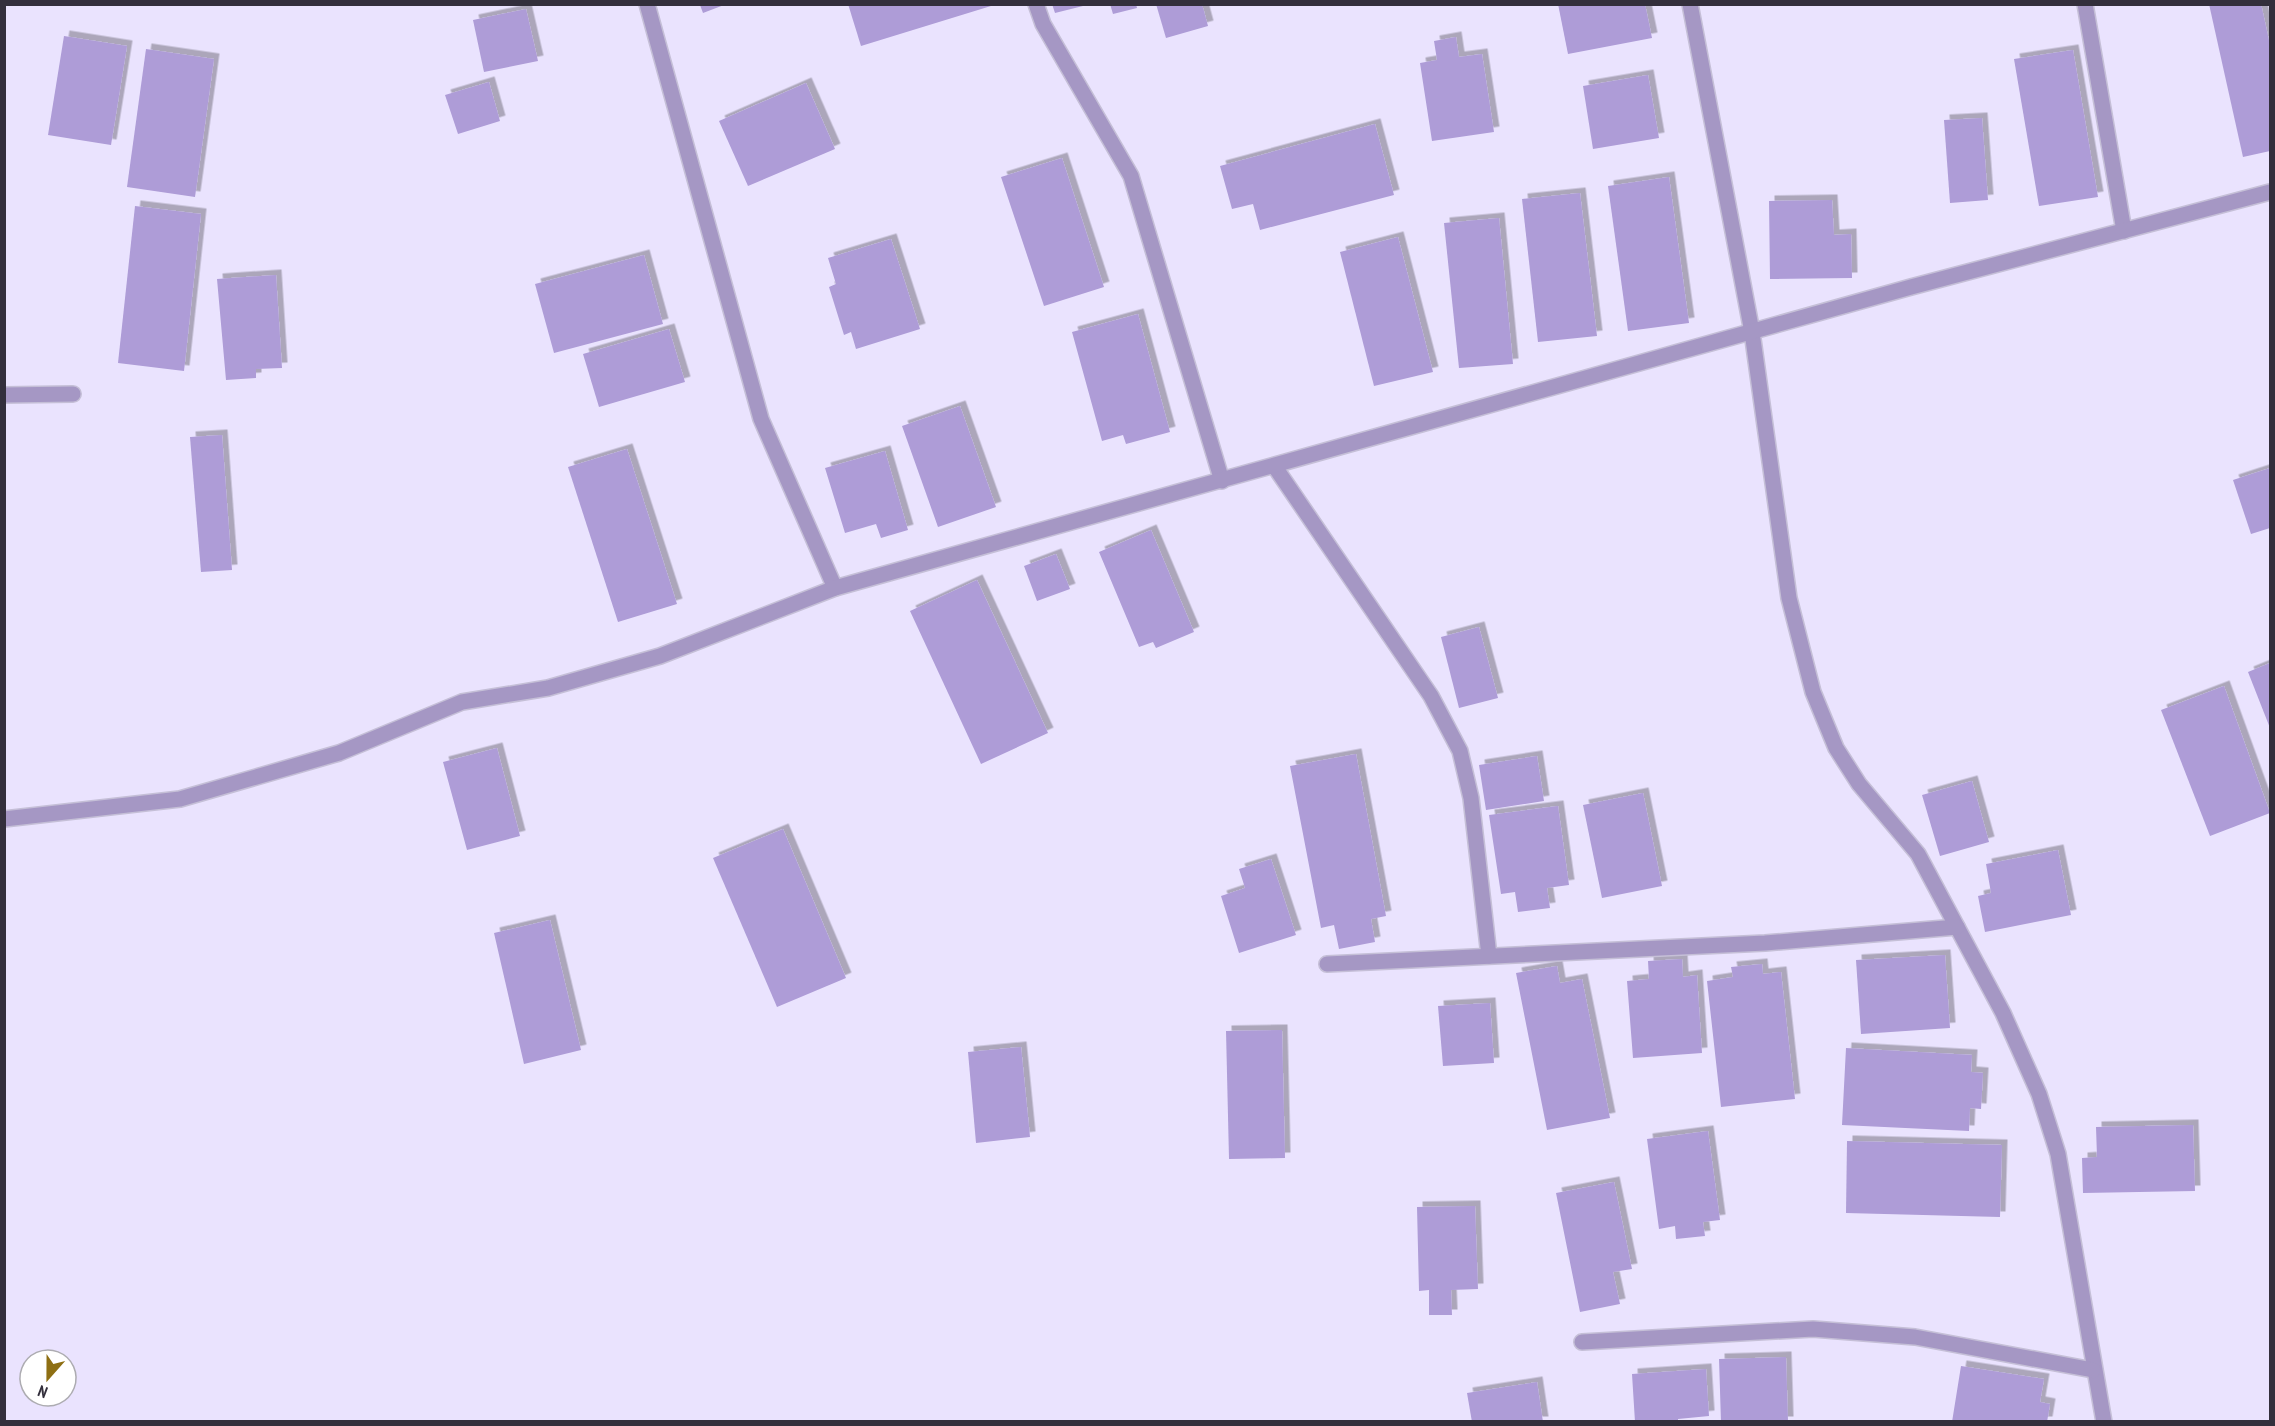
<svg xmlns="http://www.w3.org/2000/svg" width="2275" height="1426" viewBox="0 0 2275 1426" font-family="'PT Sans Narrow',sans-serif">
<defs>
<filter id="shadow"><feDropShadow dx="5.5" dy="-5.5" stdDeviation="0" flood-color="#0004"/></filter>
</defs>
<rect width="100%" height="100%" fill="#eae3fe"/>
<!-- building -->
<g fill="#ae9cd7" filter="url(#shadow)">
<path d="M848 4H990L991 6 861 46Z"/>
<path d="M1052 4H1087V5L1055 13Z"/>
<path d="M1110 4H1136L1137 8 1113 14Z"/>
<path d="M1156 4H1202L1208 26 1166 38Z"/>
<path d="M1558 4H1645L1652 38 1568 54Z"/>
<path d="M2209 4H2261L2270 45V151L2243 157Z"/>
<path d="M700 5H724L703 13Z"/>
<path d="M526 9 538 61 484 72 473 20Z"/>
<path d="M64 36 127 46 111 145 48 135Z"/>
<path d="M1456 37 1459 57 1482 54 1494 132 1432 141 1420 63 1437 60 1434 41Z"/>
<path d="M146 49 214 59 195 197 127 187Z"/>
<path d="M2073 50 2098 197 2039 206 2014 59Z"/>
<path d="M1648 75 1659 138 1593 149 1583 86Z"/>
<path d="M489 82 500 121 458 134 445 95Z"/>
<path d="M806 83 835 149 748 186 719 121Z"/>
<path d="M1982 118 1988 200 1950 203 1944 120Z"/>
<path d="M1375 124 1394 195 1260 230 1253 204 1232 209 1220 166Z"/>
<path d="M1062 158 1104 287 1044 306 1001 177Z"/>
<path d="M1669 177 1689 323 1628 331 1608 186Z"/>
<path d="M1580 193 1597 336 1538 342 1522 199Z"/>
<path d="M1832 200 1834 235 1851 234 1852 278 1770 279 1769 201Z"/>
<path d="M135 206 201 214 184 371 118 363Z"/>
<path d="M1499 218 1513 364 1459 368 1444 223Z"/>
<path d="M1398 237 1433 372 1374 386 1340 252Z"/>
<path d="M891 239 920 329 856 349 851 332 844 335 829 287 836 284 828 258Z"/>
<path d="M644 255 663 324 554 353 535 284Z"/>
<path d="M276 275 282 368 256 369V378L226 380 217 279Z"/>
<path d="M1138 314 1170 432 1126 444 1123 435 1102 441 1072 332Z"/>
<path d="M669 329 685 382 599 407 583 354Z"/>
<path d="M960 406 996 507 938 527 902 426Z"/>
<path d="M222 435 232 570 201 572 190 437Z"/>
<path d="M627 449 677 604 618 622 568 467Z"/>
<path d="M885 451 908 530 881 538 876 524 845 533 825 468Z"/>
<path d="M2270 468V528L2251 534 2233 480Z"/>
<path d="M1151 530 1194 632 1156 648 1153 642 1139 647 1099 552Z"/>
<path d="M1056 554 1070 589 1037 601 1024 566Z"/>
<path d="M977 580 1048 733 981 764 910 611Z"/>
<path d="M1479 627 1498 698 1459 708 1441 637Z"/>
<path d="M2270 663V728L2248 672Z"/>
<path d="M2224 686 2270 813 2210 836 2161 710Z"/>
<path d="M497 748 520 836 467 850 443 762Z"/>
<path d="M1356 754 1386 916 1371 919 1375 942 1339 949 1334 925 1321 928 1290 766Z"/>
<path d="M1537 756 1544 801 1486 810 1479 765Z"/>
<path d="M1972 781 1989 842 1940 856 1922 795Z"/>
<path d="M1643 793 1662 886 1602 898 1583 805Z"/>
<path d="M1558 806 1569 885 1547 888 1550 908 1518 912 1515 892 1501 894 1489 815Z"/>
<path d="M783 829 846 978 777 1007 713 858Z"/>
<path d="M2058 850 2071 915 1985 932 1978 896 1991 893 1986 864Z"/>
<path d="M1271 859 1296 935 1239 953 1221 896 1245 888 1239 869Z"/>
<path d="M550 920 581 1050 524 1064 494 933Z"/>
<path d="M1945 955 1950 1028 1861 1034 1856 960Z"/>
<path d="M1682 959 1683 977 1697 975 1702 1053 1633 1058 1627 981 1649 979 1648 961Z"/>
<path d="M1762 964 1763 974 1781 972 1795 1099 1721 1107 1707 981 1733 977 1731 967Z"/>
<path d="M1557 966 1560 983 1582 979 1610 1118 1547 1130 1516 973Z"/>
<path d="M1490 1003 1494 1063 1443 1066 1438 1006Z"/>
<path d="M1282 1030 1285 1158 1229 1159 1226 1031Z"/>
<path d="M1021 1047 1030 1137 976 1143 968 1052Z"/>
<path d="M1846 1048 1972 1055 1971 1072 1983 1073 1981 1109 1970 1108 1969 1131 1842 1125Z"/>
<path d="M2193 1125 2195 1191 2083 1193 2082 1158 2097 1157 2096 1127Z"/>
<path d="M1708 1131 1720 1220 1703 1222 1705 1236 1676 1239 1675 1226 1659 1229 1647 1139Z"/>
<path d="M1847 1141 2002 1145 2000 1217 1846 1213Z"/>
<path d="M1614 1182 1632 1269 1613 1272 1620 1304 1580 1312 1556 1193Z"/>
<path d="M1475 1206 1478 1289 1451 1290 1452 1315H1429V1290L1419 1291 1417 1207Z"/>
<path d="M1786 1357 1788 1422H1721L1719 1359Z"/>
<path d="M1961 1366 2044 1379 2040 1402 2050 1404 2047 1422H1952Z"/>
<path d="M1706 1369 1709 1416 1678 1419V1422H1635L1632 1374Z"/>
<path d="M1537 1382 1543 1422H1472L1467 1393Z"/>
</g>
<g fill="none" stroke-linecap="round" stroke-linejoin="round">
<!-- street casing -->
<g stroke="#c5bfd7" stroke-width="18">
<g id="street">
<path d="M647 4 761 419 835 588"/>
<path d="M1036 4 1043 24 1131 176 1222 481"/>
<path d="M1690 4 1752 332 1789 598 1813 692 1836 748 1859 784 1918 854 2003 1013 2039 1094 2058 1154 2104 1422"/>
<path d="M2085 4 2124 231"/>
<path d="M4 395 73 394"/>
<path d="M1275 467 1431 696 1460 751 1471 798 1489 956"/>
<path d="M4 819 180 799 339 753 462 702 548 688 660 656 835 588 1911 287 2270 192"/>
<path d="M1327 964 1765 943 1957 927"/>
<path d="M1582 1342 1813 1329 1915 1337 2093 1370"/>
</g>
</g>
<!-- street -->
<use href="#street" stroke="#a597c4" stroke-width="15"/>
</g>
<!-- border -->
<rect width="2275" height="1426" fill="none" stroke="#332f3c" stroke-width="12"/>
<!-- north arrow -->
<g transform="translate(48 1378) rotate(201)"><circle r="28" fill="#ffffff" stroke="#adacb1" stroke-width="1.5"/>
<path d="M0-4.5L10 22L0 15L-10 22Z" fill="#8e6f13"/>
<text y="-9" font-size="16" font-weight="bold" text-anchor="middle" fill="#332f3c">N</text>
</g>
</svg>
